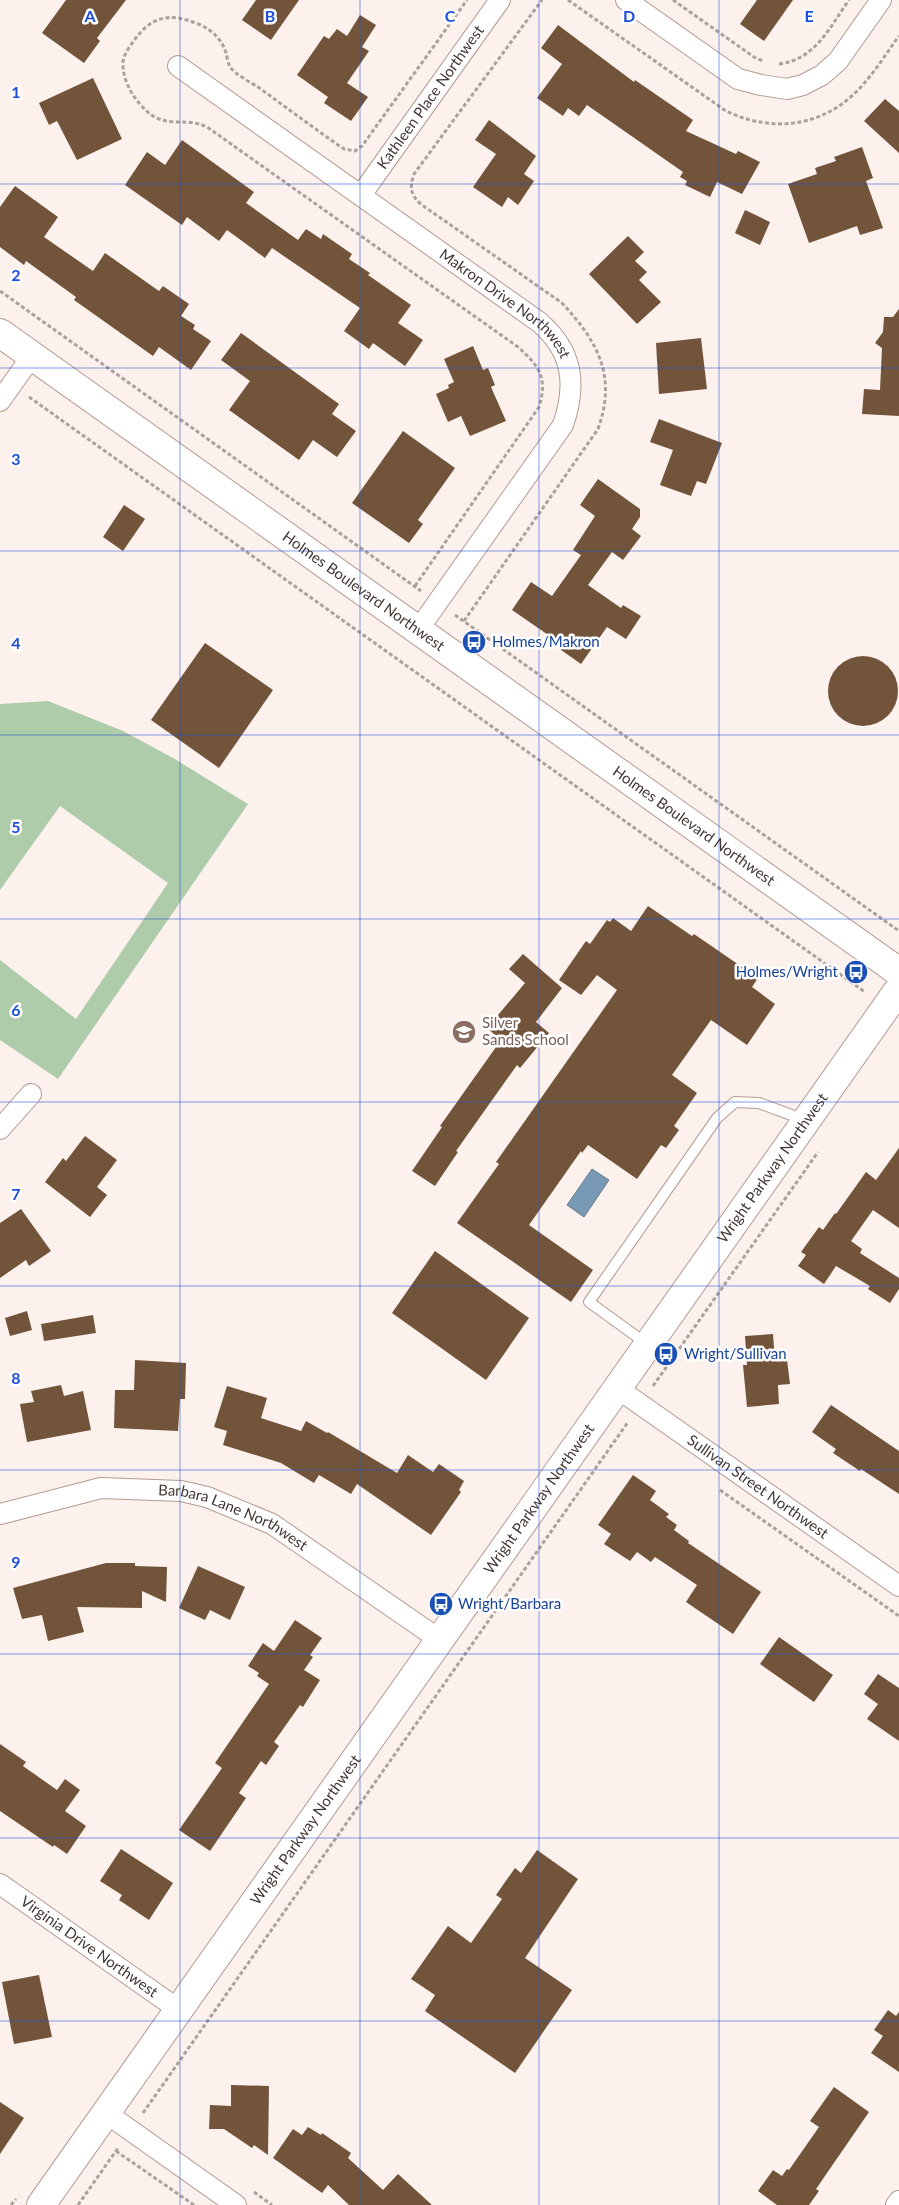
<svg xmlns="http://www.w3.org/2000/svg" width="899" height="2205" viewBox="0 0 899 2205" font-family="Lato,sans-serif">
<rect width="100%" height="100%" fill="#fcf1ec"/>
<!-- forest -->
<path fill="#aeccaa" d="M48 701 123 731 173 758 248 804 58 1079 0 1040V960L76 1019 168 883 60 806 0 890V704Z"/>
<!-- water -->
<path fill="#799ab5" stroke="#687c8e" d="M592 1169 609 1180 584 1217 567 1205Z"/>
<!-- building -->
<g fill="#72543b">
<path d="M66 0H126L97 38 100 41 84 63 42 33Z"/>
<path d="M256 0H299L271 40 242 20Z"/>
<path d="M757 0H793L764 41 740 24Z"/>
<path d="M360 15 376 25 362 47 369 51 347 83 368 97 351 121 324 103 328 97 297 75 324 36 329 39 337 29 347 36Z"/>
<path d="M558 25 634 82 635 80 693 120 686 131 736 154 738 151 760 162 742 194 717 182 710 197 685 185 687 181 680 177 683 172 587 105 579 116 568 108 563 116 537 98 562 64 541 48Z"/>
<path d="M93 78 122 139 77 160 57 121 49 125 39 103Z"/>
<path d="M885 99 899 111V153L864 121Z"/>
<path d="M489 120 536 156 524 174 534 181 518 205 508 197 502 207 473 187 496 154 475 140Z"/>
<path d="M182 140 254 192 246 203 298 240 306 229 321 239 323 234 352 254 349 259 370 273 368 275 411 305 398 323 423 340 405 366 373 343 369 349 344 331 360 308 272 248 265 258 227 230 219 241 187 217 182 225 125 185 147 152 165 165Z"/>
<path d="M862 147 873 178 866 181 883 228 860 235 857 226 809 243 788 184 817 174 815 168 836 161 834 157Z"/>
<path d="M15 186 58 217 44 237 93 271 105 253 159 291 163 286 189 304 181 316 195 325 193 329 211 341 191 370 159 347 153 356 74 300 76 297 26 261 24 265 0 247V207Z"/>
<path d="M745 210 770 222 760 245 735 233Z"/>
<path d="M628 236 644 252 635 261 647 272 639 280 661 302 637 324 589 274Z"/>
<path d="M899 309V416L862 414 864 389 880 390 882 348 875 343 883 332 884 317H893Z"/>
<path d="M241 333 339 404 332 414 356 431 337 457 313 440 299 460 229 410 250 381 221 360Z"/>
<path d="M701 338 707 389 659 394 656 343Z"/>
<path d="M473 346 483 370 488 368 495 385 491 387 506 421 470 436 461 416 448 422 436 394 449 388 448 385 454 382 444 359Z"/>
<path d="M659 419 722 443 706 484 697 481 691 496 660 485 673 450 650 442Z"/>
<path d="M403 431 455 468 418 520 423 524 409 543 352 503Z"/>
<path d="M598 479 640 509V517L632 529 641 536 623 560 612 552 588 585 621 608 623 605 641 616 626 639 607 627 581 664 554 645 557 641 512 610 531 582 552 596 581 555 573 550 595 516 580 505Z"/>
<path d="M124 505 145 519 123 551 103 537Z"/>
<path d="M205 643 273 690 219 768 151 720Z"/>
<circle cx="863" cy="691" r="35"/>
<path d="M648 906 692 936 694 934 758 978 752 987 775 1004 747 1045 711 1020 672 1075 697 1093 674 1126 679 1130 666 1148 661 1145 637 1179 588 1145 582 1153 581 1151 529 1225 593 1270 571 1302 457 1223 499 1164 496 1162 617 990 597 975 581 995 559 980 586 941 590 944 607 920 610 922 613 918 631 931Z"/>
<path d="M523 954 562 988 536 1022 549 1033 520 1068 517 1065 456 1151 458 1152 435 1186 412 1171 442 1127 440 1126 501 1040 487 1028 525 983 509 969Z"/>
<path d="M85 1136 117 1160 97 1187 107 1195 90 1217 45 1182 63 1158 66 1161Z"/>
<path d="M899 1148V1228L873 1210 851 1241 862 1249 860 1253 899 1278V1289L890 1303 868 1289 870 1286 836 1266 824 1284 798 1266 806 1255 801 1252 819 1227 823 1230 835 1213 836 1214 866 1172 876 1180Z"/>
<path d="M21 1209 51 1251 29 1266 26 1260 0 1278V1223Z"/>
<path d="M435 1251 529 1318 486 1380 392 1313Z"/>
<path d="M27 1311 32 1330 10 1336 5 1318Z"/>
<path d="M93 1315 96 1333 44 1341 41 1324Z"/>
<path d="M773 1334 775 1361 787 1360 790 1384 778 1385 779 1404 747 1407 743 1365H747L745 1336Z"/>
<path d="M135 1360 186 1363 185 1399H180L178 1431 114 1428 115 1390H134Z"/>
<path d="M61 1385 64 1396 83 1391 91 1430 27 1442 20 1404 34 1402 31 1391Z"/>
<path d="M227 1386 267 1398 261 1418 301 1431 306 1421 327 1433 328 1432 397 1473 408 1455 433 1472 439 1464 464 1481 459 1490 461 1492 431 1535 357 1484 351 1494 319 1475 314 1483 281 1463 223 1445 227 1431 214 1427Z"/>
<path d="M831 1405 899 1451V1494L861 1469 860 1471 833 1453 836 1449 812 1432Z"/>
<path d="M633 1475 656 1491 650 1500 669 1514 666 1517 677 1525 674 1530 689 1541 688 1543 761 1592 733 1634 686 1602 697 1585 655 1557 651 1562 637 1552 630 1561 604 1544 611 1534 598 1525Z"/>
<path d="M106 1563H135V1566L167 1567 166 1602 142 1591V1608L77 1607 84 1632 48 1641 42 1615 22 1619 13 1588Z"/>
<path d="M198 1566 245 1587 230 1620 210 1610 205 1620 179 1608Z"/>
<path d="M295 1620 322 1638 310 1655 313 1657 304 1670 320 1680 303 1707 300 1705 274 1742 279 1746 266 1765 261 1761 239 1793 246 1798 210 1851 179 1830 222 1768 215 1763 269 1684 257 1676 259 1673 248 1666 263 1643 274 1651Z"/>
<path d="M779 1637 833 1675 814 1702 760 1664Z"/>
<path d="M878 1674 899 1688V1741L867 1719 878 1704 864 1694Z"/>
<path d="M0 1744 26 1762 23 1766 57 1790 65 1779 80 1790 65 1811 86 1826 67 1854 54 1845 53 1847 0 1811Z"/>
<path d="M121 1849 173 1883 149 1920 119 1900 122 1895 100 1881Z"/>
<path d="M537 1850 578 1879 525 1958 572 1990 515 2073 425 2011 435 1995 411 1979 448 1926 471 1943 502 1899 496 1895 515 1868 521 1873Z"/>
<path d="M39 1975 52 2037 14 2044 2 1982Z"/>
<path d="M888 2010 896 2016 899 2012V2072L871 2053 883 2036 874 2030Z"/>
<path d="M231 2085 269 2086 268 2155 254 2145 252 2148 224 2129H209L210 2105 231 2106Z"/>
<path d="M834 2087 869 2112 816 2189 819 2191 809 2205H777L758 2191 773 2170 782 2176 787 2169 789 2170 819 2127 810 2121Z"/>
<path d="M0 2102 24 2118 0 2154Z"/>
<path d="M308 2127 321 2135 322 2133 351 2153 348 2158 383 2190 398 2174 432 2205H349L328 2185 322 2193 273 2158 293 2129 302 2135Z"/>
</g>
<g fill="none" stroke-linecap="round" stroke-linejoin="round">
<!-- lane casing -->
<g stroke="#b59a8f" stroke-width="12">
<path id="lane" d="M647 1344 589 1302 717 1118 735 1102 759 1103 805 1120"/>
</g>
<!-- street casing -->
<g stroke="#b59a8f" stroke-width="22">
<g id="street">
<path d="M626 0 738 79 761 85 787 89 803 85 822 75 838 61 881 0"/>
<path id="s1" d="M178 66 539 322C573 351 577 384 563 425L418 630"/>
<path id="s2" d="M361 195 500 0"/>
<path d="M0 401 32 356"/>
<path d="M0 1129 31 1094"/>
<path id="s3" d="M617 1388 899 1586"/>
<path id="s4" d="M0 1514 101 1488 181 1491 207 1497 272 1524 440 1640"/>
<path id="s5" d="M0 1884 179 2010"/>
<path d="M106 2113 236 2205"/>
<path d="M896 2205 899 2201"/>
</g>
</g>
<!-- secondary casing -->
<g stroke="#b59a8f" stroke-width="30">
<g id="secondary">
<path id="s6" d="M0 333 899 972"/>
<path id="s7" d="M41 2205 899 989"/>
</g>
</g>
<!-- path -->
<g stroke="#aca19d" stroke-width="3" stroke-dasharray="4 2.5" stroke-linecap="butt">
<path d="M568 0 726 111C770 132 818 128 854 94 872 77 885 55 899 36"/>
<path d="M673 0 754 57 763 61"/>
<path d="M779 64C816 59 829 28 849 0"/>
<path d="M0 291 421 591"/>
<path d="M29 397 865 992"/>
<path d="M415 586 539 407C548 377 539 366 518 347L207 127C187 117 169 128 150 114 136 102 124 85 123 66 122 57 128 49 133 42 151 16 169 12 198 24 211 29 222 39 226 53 227 57 228 63 230 67 236 75 250 82 258 87 287 108 315 129 344 149L355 151 362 146 467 0"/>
<path d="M455 615 899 931"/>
<path d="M464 621 598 429C617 376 598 342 562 303L422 205C411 196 409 188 414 174L542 0"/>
<path d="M653 1386 818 1152"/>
<path d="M720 1490 899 1616"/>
<path d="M143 2113 628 1422"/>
<path d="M116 2151 194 2205"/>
<path d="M254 2192 272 2205"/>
<path d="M11 2205 16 2199"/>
<path d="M78 2205 118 2148"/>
</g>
<!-- lane -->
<use href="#lane" stroke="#fff" stroke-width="10"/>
<!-- street -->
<use href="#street" stroke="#fff" stroke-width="20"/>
<!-- secondary -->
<use href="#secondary" stroke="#fff" stroke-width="28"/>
</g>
<!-- grid -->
<path fill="none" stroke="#1d4ed8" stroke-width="1" stroke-opacity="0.55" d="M180 0V2205M360 0V2205M539 0V2205M719 0V2205M0 184H899M0 368H899M0 551H899M0 735H899M0 919H899M0 1102H899M0 1286H899M0 1470H899M0 1654H899M0 1838H899M0 2021H899"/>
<!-- icons -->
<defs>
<g id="bus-disc" transform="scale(1.25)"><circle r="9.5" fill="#1a4fb4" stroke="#fff"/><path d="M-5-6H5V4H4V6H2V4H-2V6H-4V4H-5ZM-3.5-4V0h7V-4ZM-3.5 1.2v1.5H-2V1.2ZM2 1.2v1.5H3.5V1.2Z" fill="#fff"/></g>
<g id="school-disc" transform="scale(1.25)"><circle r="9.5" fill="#8d6e63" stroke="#fff"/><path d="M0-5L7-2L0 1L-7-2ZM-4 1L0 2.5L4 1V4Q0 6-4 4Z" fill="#fff"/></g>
</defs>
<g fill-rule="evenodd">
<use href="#bus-disc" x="474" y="642"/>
<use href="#bus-disc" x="856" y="972"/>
<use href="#school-disc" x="464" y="1032"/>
<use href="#bus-disc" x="666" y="1354"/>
<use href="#bus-disc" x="441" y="1604"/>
</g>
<g text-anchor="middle" stroke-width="5" stroke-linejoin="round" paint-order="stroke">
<!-- street labels -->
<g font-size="15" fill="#423733" stroke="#fff">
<text dy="5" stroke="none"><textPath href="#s2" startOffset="120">Kathleen Place Northwest</textPath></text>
<text dy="5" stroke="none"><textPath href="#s1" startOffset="405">Makron Drive Northwest</textPath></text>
<text dy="5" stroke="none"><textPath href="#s6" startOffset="446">Holmes Boulevard Northwest</textPath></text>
<text dy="5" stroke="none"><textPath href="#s6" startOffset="851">Holmes Boulevard Northwest</textPath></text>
<text dy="5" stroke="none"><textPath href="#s7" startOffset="1269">Wright Parkway Northwest</textPath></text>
<text dy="5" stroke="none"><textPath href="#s3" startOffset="172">Sullivan Street Northwest</textPath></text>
<text dy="5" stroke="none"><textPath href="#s7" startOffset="864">Wright Parkway Northwest</textPath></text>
<text dy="5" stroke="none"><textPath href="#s4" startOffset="242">Barbara Lane Northwest</textPath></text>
<text dy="5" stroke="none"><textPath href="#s7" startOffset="459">Wright Parkway Northwest</textPath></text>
<text dy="5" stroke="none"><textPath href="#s5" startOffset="109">Virginia Drive Northwest</textPath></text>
</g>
<!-- transit labels -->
<g font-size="15" fill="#164399" stroke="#fff" text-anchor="start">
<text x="492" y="647">Holmes/Makron</text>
<text x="838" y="977" text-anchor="end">Holmes/Wright</text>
<text x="684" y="1359">Wright/Sullivan</text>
<text x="458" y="1609">Wright/Barbara</text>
</g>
<!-- education labels -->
<g font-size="15" fill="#785e54" stroke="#fff" text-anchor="start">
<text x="482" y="1028">Silver<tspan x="482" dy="17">Sands School</tspan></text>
</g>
</g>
<g font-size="16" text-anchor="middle" font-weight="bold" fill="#1d4ed8" stroke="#fff" stroke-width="5" stroke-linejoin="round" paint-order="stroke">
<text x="90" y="22">A</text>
<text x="270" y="22">B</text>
<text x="450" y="22">C</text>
<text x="629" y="22">D</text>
<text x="809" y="22">E</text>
<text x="16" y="98">1</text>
<text x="16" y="281">2</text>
<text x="16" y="465">3</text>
<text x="16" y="649">4</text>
<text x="16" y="833">5</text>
<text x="16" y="1016">6</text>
<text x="16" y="1200">7</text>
<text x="16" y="1384">8</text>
<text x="16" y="1568">9</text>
</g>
</svg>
